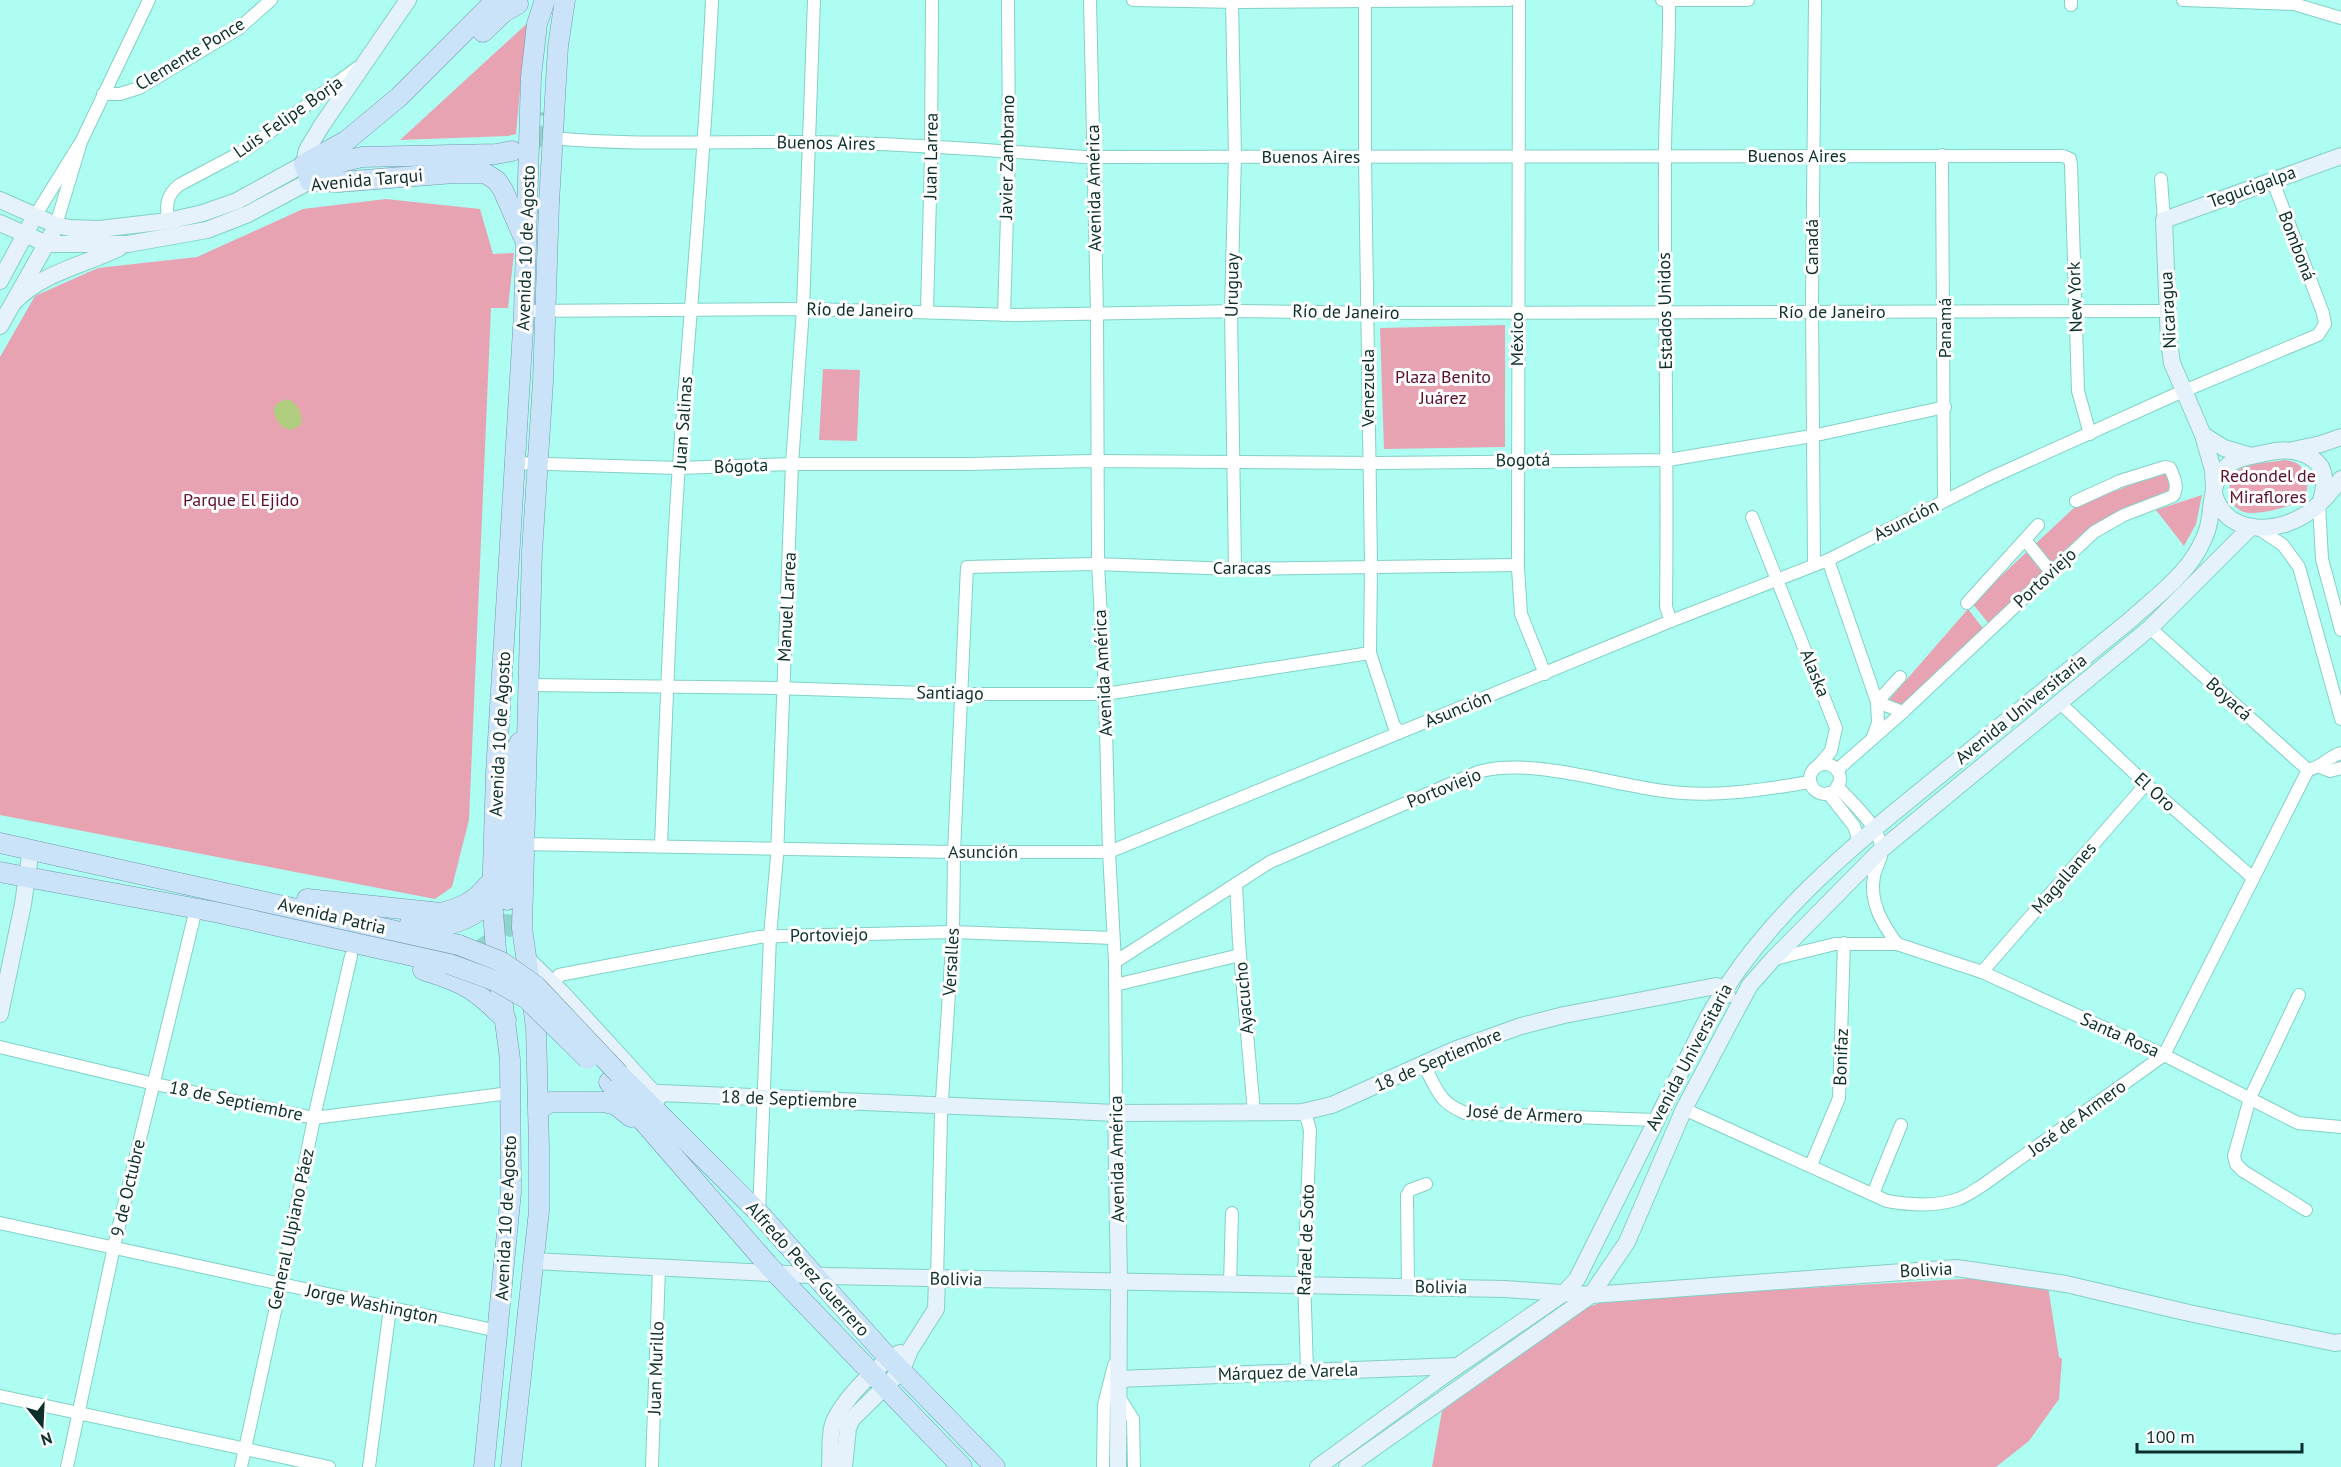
<svg xmlns="http://www.w3.org/2000/svg" width="2341" height="1467" viewBox="0 0 2341 1467" font-family="'PT Sans',sans-serif">
<rect width="100%" height="100%" fill="#adfdf2"/>
<!-- green -->
<g fill="#e8a3b2">
<path d="M533 18 523 59 516 134 508 136 400 140Z"/>
<path d="M386 199 480 209 493 254 514 253 508 308H491L469 820 452 887 435 899 0 815V357L35 296 98 268 197 257 303 209Z"/>
<path d="M1505 325V447L1384 449 1380 328Z"/>
<path d="M823 369 860 370 857 441 819 440Z"/>
<path d="M2285 460C2290 461 2294 461 2298 464 2307 470 2311 490 2303 498 2296 507 2254 516 2244 512 2240 511 2235 507 2232 504 2220 462 2252 465 2285 460Z"/>
<path d="M2164 472C2171 476 2172 484 2169 492L2122 511 1989 624 1972 603 2076 506Z"/>
<path d="M2202 495 2196 524 2184 546 2156 510Z"/>
<path d="M1968 609 1985 631 1900 709 1888 701Z"/>
<path d="M1980 1278 2048 1286 2059 1357 2062 1359 2059 1399 2029 1441 1996 1467H1432L1442 1411 1584 1309 1609 1299Z"/>
</g>
<!-- water -->
<path fill="#b1cd80" d="M288 399C298 404 303 413 301 425L291 430 282 427C272 414 268 404 288 399Z"/>
<g fill="none" stroke-linecap="round" stroke-linejoin="round">
<!-- primary-tunnel -->
<g stroke="#8dd4ca" stroke-width="20" stroke-dasharray="20 10" stroke-linecap="butt">
<path d="M531 143 537 136 540 112"/>
<path d="M449 954 472 955 494 941 501 935 505 926 507 900"/>
</g>
<!-- street casing -->
<g stroke="#82d1c6" stroke-width="14">
<g id="street">
<path d="M1090 0 1097 313 1098 564 1105 688 1109 852 1115 962 1116 1113"/>
<path d="M1133 0 1237 2 1509 0"/>
<path d="M1365 0V157L1371 564 1370 653 1394 726 1401 732"/>
<path d="M1519 0 1518 568 1521 614 1545 674"/>
<path d="M1662 0H1748"/>
<path d="M1669 0C1670 52 1665 103 1665 155 1664 306 1668 456 1666 607L1671 621"/>
<path d="M2071 0V5"/>
<path d="M2183 0 2294 4 2341 18"/>
<path d="M1232 2 1235 156 1231 311 1235 569"/>
<path d="M103 94H120L139 88 238 29 271 0"/>
<path d="M553 138C635 146 720 141 802 142 896 143 990 150 1083 157L2063 156 2070 159 2071 165 2078 391 2090 434"/>
<path d="M1942 155 1944 500"/>
<path d="M2161 179 2164 220"/>
<path d="M35 216 79 145"/>
<path d="M168 221C166 205 166 196 179 185L247 149 357 68"/>
<path d="M56 225 81 142 149 0"/>
<path d="M524 311 809 309 1014 315 1240 311 1378 313 2167 311"/>
<path d="M927 311 931 158 932 0"/>
<path d="M1004 315 1009 151 1008 0"/>
<path d="M515 463 679 468 792 464H970L1091 461 1377 463 1668 460 1812 436 1945 407"/>
<path d="M2319 504 2322 559 2341 630"/>
<path d="M1752 517 1836 728 1831 751 1819 765"/>
<path d="M2256 527 2283 545 2299 567 2341 719"/>
<path d="M2025 540 2051 572"/>
<path d="M1828 560 1877 702 1878 723 1872 739"/>
<path d="M1814 565 1812 303 1815 0"/>
<path d="M1967 603 2038 525"/>
<path d="M2150 628 2308 770"/>
<path d="M528 685 776 688 955 694H1105L1370 653"/>
<path d="M1877 702 1900 677"/>
<path d="M1877 702 1903 712"/>
<path d="M2060 703 2146 784 2253 878"/>
<circle cx="1825" cy="779" r="15"/>
<path d="M2320 767 2330 771 2341 768"/>
<path d="M1837 770 1903 712 2094 532 2124 515 2173 496C2179 487 2174 477 2170 468L2165 467 2120 481 2076 501"/>
<path d="M1837 786C1852 803 1876 823 1881 845 1884 857 1876 865 1874 876 1869 902 1882 923 1897 944"/>
<path d="M1828 793 1854 826 1859 842"/>
<path d="M524 844 954 852H1109L1671 621 1828 560 1988 479 2172 396 2318 335 2325 324 2323 313 2272 179"/>
<path d="M661 845C666 719 670 592 679 465 690 310 705 155 712 0"/>
<path d="M1236 884 1239 943 1254 1112"/>
<path d="M1774 959 1835 944H1897L1982 972 2164 1055 2298 1123 2341 1127"/>
<path d="M1115 962 1270 862 1478 772C1532 757 1608 784 1664 791 1713 798 1762 790 1810 782"/>
<path d="M1982 972 2146 784"/>
<path d="M554 985 559 975 759 937 782 936 953 932 1113 938"/>
<path d="M1115 985 1240 955"/>
<path d="M2299 995 2250 1098 2234 1156 2236 1164 2243 1171 2306 1210"/>
<path d="M0 1047 146 1082 314 1118 510 1093"/>
<path d="M1432 1060 1428 1073C1439 1095 1442 1103 1465 1113L1655 1120"/>
<path d="M1684 1109 1887 1201C1910 1205 1936 1207 1958 1199 1967 1196 1975 1190 1983 1185L2164 1055 2308 770C2322 767 2328 757 2341 753"/>
<path d="M1302 1112 1307 1119 1310 1130 1304 1277 1307 1370"/>
<path d="M1811 1165 1839 1098 1844 943"/>
<path d="M1873 1194 1901 1125"/>
<path d="M759 1213 770 936 777 856 792 464 803 309 814 0"/>
<path d="M0 1223 498 1331"/>
<path d="M937 1279 941 1115 953 932 954 852 967 567 1094 564 1235 569 1518 565"/>
<path d="M1230 1284 1232 1213"/>
<path d="M1408 1287 1407 1195 1410 1190 1426 1184"/>
<path d="M0 1396 329 1467"/>
<path d="M1119 1397 1133 1419 1134 1467"/>
<path d="M67 1467 115 1242 196 909"/>
<path d="M241 1467 281 1284 315 1113 351 956"/>
<path d="M369 1467 390 1308"/>
<path d="M652 1467 659 1268"/>
<path d="M1103 1467 1104 1405 1114 1365"/>
</g>
</g>
<!-- secondary casing -->
<g stroke="#82d1c6" stroke-width="18">
<g id="secondary">
<path d="M0 200 56 225 70 228 99 229 168 221 203 213 237 201 304 164 307 150 322 125 408 0"/>
<path d="M0 223 47 244H128L207 230 248 214 310 181"/>
<path d="M0 281 30 225"/>
<path d="M14 302C43 272 82 266 119 248"/>
<path d="M0 326 52 234"/>
<path d="M2203 435 2224 448 2251 456"/>
<path d="M2293 450 2321 444 2341 437"/>
<path d="M2214 487 2213 470 2203 435 2172 363 2169 342 2164 220 2341 156"/>
<path d="M2214 494C2227 538 2281 534 2312 510 2323 502 2332 490 2341 479"/>
<path d="M525 957 562 993 658 1098"/>
<path d="M0 1014 23 904 31 849"/>
<path d="M637 1092 1116 1113 1302 1112 1332 1105 1454 1050 1521 1026 1564 1015 1716 986 1724 988 1727 995"/>
<path d="M1116 1113 1119 1281 1118 1467"/>
<path d="M533 1261 828 1276 1505 1289 1591 1295 1957 1268 2066 1284 2189 1313 2335 1343 2341 1342"/>
<path d="M1118 1379 1457 1366"/>
<path d="M830 1467C831 1453 829 1438 833 1424 841 1402 879 1362 900 1353"/>
<path d="M844 1467 848 1428 852 1419 902 1370 910 1350 936 1309 937 1279"/>
<path d="M1318 1467 1443 1376 1564 1293 1577 1279 1705 1023C1760 919 1856 843 1945 771 2007 721 2068 671 2129 621 2151 601 2182 578 2197 552 2201 545 2206 536 2208 527 2213 508 2210 482 2226 467 2235 458 2252 456 2265 453 2281 449 2299 449 2313 459 2328 469 2325 486 2321 501"/>
<path d="M1347 1467 1591 1295 1627 1242 1684 1109 1730 1022 1750 985 1773 959 1882 849 2150 628 2251 527"/>
</g>
</g>
<!-- primary casing -->
<g stroke="#7198ad" stroke-width="21">
<g id="primary">
<path d="M483 32 504 12 518 4"/>
<path d="M310 181 304 164 346 141 399 97 496 0"/>
<path d="M310 181 339 182 454 173H485L497 181 503 190 524 238"/>
<path d="M310 181 336 163 362 157 496 154 512 151"/>
<path d="M0 843 459 945"/>
<path d="M0 872 215 912 449 964"/>
<path d="M307 899 441 913C460 908 475 902 487 886"/>
<path d="M507 900C507 858 502 777 520 742"/>
<path d="M410 923C443 930 468 923 492 900"/>
<path d="M423 970C465 983 475 989 506 1020"/>
<path d="M619 1074 759 1213 884 1353 995 1467"/>
<path d="M609 1082 768 1265 962 1467"/>
<path d="M539 1109 551 1102H604L616 1105 631 1117"/>
<path d="M484 1467 511 1192 510 1059 497 962 492 900 496 773 524 313 531 77 537 24 545 0"/>
<path d="M511 1467 539 1211V1148L536 1027 522 928 532 552 543 381 549 203 558 46 565 0"/>
</g>
</g>
<!-- street -->
<use href="#street" stroke="#fff" stroke-width="12"/>
<!-- secondary -->
<use href="#secondary" stroke="#e5f1fb" stroke-width="16"/>
<!-- primary -->
<use href="#primary" stroke="#cbe3f8" stroke-width="20"/>
<!-- primary-bridge casing -->
<g stroke="#7198ad" stroke-width="21" stroke-linecap="butt">
<g id="primary-bridge">
<path d="M459 945 502 962 536 986 619 1074"/>
<path d="M449 964 496 981 527 999 588 1059"/>
</g>
</g>
<!-- primary-bridge -->
<use href="#primary-bridge" stroke="#cbe3f8" stroke-width="20"/>
</g>
<g text-anchor="middle" stroke-width="6" stroke-linejoin="round" paint-order="stroke">
<!-- street labels -->
<g font-size="18" fill="#0c2f2b" stroke="#fff">
<text transform="translate(190 54) rotate(-31)" y="6">Clemente Ponce</text>
<text transform="translate(288 117) rotate(-35)" y="6">Luis Felipe Borja</text>
<text transform="translate(826 143) rotate(1)" y="6">Buenos Aires</text>
<text transform="translate(931 156) rotate(-89)" y="6">Juan Larrea</text>
<text x="1797" y="162">Buenos Aires</text>
<text transform="translate(1007 157) rotate(-89)" y="6">Javier Zambrano</text>
<text x="1311" y="163">Buenos Aires</text>
<text transform="translate(367 180) rotate(-5)" y="6">Avenida Tarqui</text>
<text transform="translate(2252 187) rotate(-20)" y="6">Tegucigalpa</text>
<text transform="translate(1094 188) rotate(-91)" y="6">Avenida América</text>
<text transform="translate(2297 246) rotate(69)" y="6">Bomboná</text>
<text transform="translate(1812 247) rotate(-90)" y="6">Canadá</text>
<text transform="translate(526 248) rotate(-88)" y="6">Avenida 10 de Agosto</text>
<text transform="translate(1232 285) rotate(-89)" y="6">Uruguay</text>
<text transform="translate(2075 297) rotate(-92)" y="6">New York</text>
<text transform="translate(860 310) rotate(1)" y="6">Río de Janeiro</text>
<text transform="translate(2168 310) rotate(-93)" y="6">Nicaragua</text>
<text transform="translate(1665 311) rotate(-91)" y="6">Estados Unidos</text>
<text transform="translate(1346 312) rotate(1)" y="6">Río de Janeiro</text>
<text x="1832" y="318">Río de Janeiro</text>
<text transform="translate(1945 328) rotate(-90)" y="6">Panamá</text>
<text transform="translate(1517 339) rotate(-90)" y="6">México</text>
<text transform="translate(1368 388) rotate(-90)" y="6">Venezuela</text>
<text transform="translate(683 423) rotate(-86)" y="6">Juan Salinas</text>
<text transform="translate(1523 460) rotate(-1)" y="6">Bogotá</text>
<text transform="translate(741 466) rotate(-2)" y="6">Bógota</text>
<text transform="translate(1906 520) rotate(-27)" y="6">Asunción</text>
<text x="1242" y="574">Caracas</text>
<text transform="translate(2045 578) rotate(-43)" y="6">Portoviejo</text>
<text transform="translate(787 607) rotate(-87)" y="6">Manuel Larrea</text>
<text transform="translate(1103 673) rotate(-93)" y="6">Avenida América</text>
<text transform="translate(1815 673) rotate(68)" y="6">Alaska</text>
<text transform="translate(950 693) rotate(1)" y="6">Santiago</text>
<text transform="translate(2229 699) rotate(42)" y="6">Boyacá</text>
<text transform="translate(1458 709) rotate(-22)" y="6">Asunción</text>
<text transform="translate(2021 709) rotate(-39)" y="6">Avenida Universitaria</text>
<text transform="translate(500 734) rotate(-87)" y="6">Avenida 10 de Agosto</text>
<text transform="translate(1444 788) rotate(-22)" y="6">Portoviejo</text>
<text transform="translate(2155 792) rotate(42)" y="6">El Oro</text>
<text x="983" y="858">Asunción</text>
<text transform="translate(2064 878) rotate(-49)" y="6">Magallanes</text>
<text transform="translate(332 916) rotate(13)" y="6">Avenida Patria</text>
<text transform="translate(829 935) rotate(-1)" y="6">Portoviejo</text>
<text transform="translate(951 962) rotate(-87)" y="6">Versalles</text>
<text transform="translate(1244 998) rotate(-95)" y="6">Ayacucho</text>
<text transform="translate(2120 1035) rotate(24)" y="6">Santa Rosa</text>
<text transform="translate(1689 1057) rotate(-62)" y="6">Avenida Universitaria</text>
<text transform="translate(1841 1057) rotate(-88)" y="6">Bonifaz</text>
<text transform="translate(1438 1060) rotate(-23)" y="6">18 de Septiembre</text>
<text transform="translate(789 1099) rotate(2)" y="6">18 de Septiembre</text>
<text transform="translate(236 1101) rotate(12)" y="6">18 de Septiembre</text>
<text transform="translate(1525 1114) rotate(3)" y="6">José de Armero</text>
<text transform="translate(2077 1118) rotate(-36)" y="6">José de Armero</text>
<text transform="translate(1117 1159) rotate(-91)" y="6">Avenida América</text>
<text transform="translate(128 1188) rotate(-77)" y="6">9 de Octubre</text>
<text transform="translate(506 1218) rotate(-87)" y="6">Avenida 10 de Agosto</text>
<text transform="translate(291 1229) rotate(-78)" y="6">General Ulpiano Páez</text>
<text transform="translate(1306 1240) rotate(-88)" y="6">Rafael de Soto</text>
<text transform="translate(808 1269) rotate(48)" y="6">Alfredo Perez Guerrero</text>
<text transform="translate(1926 1270) rotate(-3)" y="6">Bolivia</text>
<text transform="translate(956 1279) rotate(1)" y="6">Bolivia</text>
<text transform="translate(1441 1287) rotate(1)" y="6">Bolivia</text>
<text transform="translate(372 1304) rotate(12)" y="6">Jorge Washington</text>
<text transform="translate(656 1368) rotate(-88)" y="6">Juan Murillo</text>
<text transform="translate(1288 1372) rotate(-2)" y="6">Márquez de Varela</text>
</g>
<!-- park labels -->
<g font-size="18" fill="#5b0f2b" stroke="#fff">
<text x="1443" y="383">Plaza Benito<tspan x="1443" dy="21">Juárez</tspan></text>
<text x="2268" y="482">Redondel de<tspan x="2268" dy="21">Miraflores</tspan></text>
<text x="241" y="506">Parque El Ejido</text>
</g>
</g>
<!-- north arrow -->
<g transform="translate(42 1425) rotate(162)" stroke="#ffffff" stroke-width="4.5" paint-order="stroke">
<path d="M0-4.5L10 22L0 15L-10 22Z" fill="#0c2f2b"/>
<text y="-9" font-size="16" font-weight="bold" text-anchor="middle" fill="#0c2f2b">N</text>
</g>
<!-- scale -->
<path d="M2137 1443v9h165v-9" fill="none" stroke="#0c2f2b" stroke-width="3"/>
<text x="2146" y="1443" font-size="18" fill="#0c2f2b" stroke="#ffffff" stroke-width="4.5" paint-order="stroke">100 m</text>
</svg>
